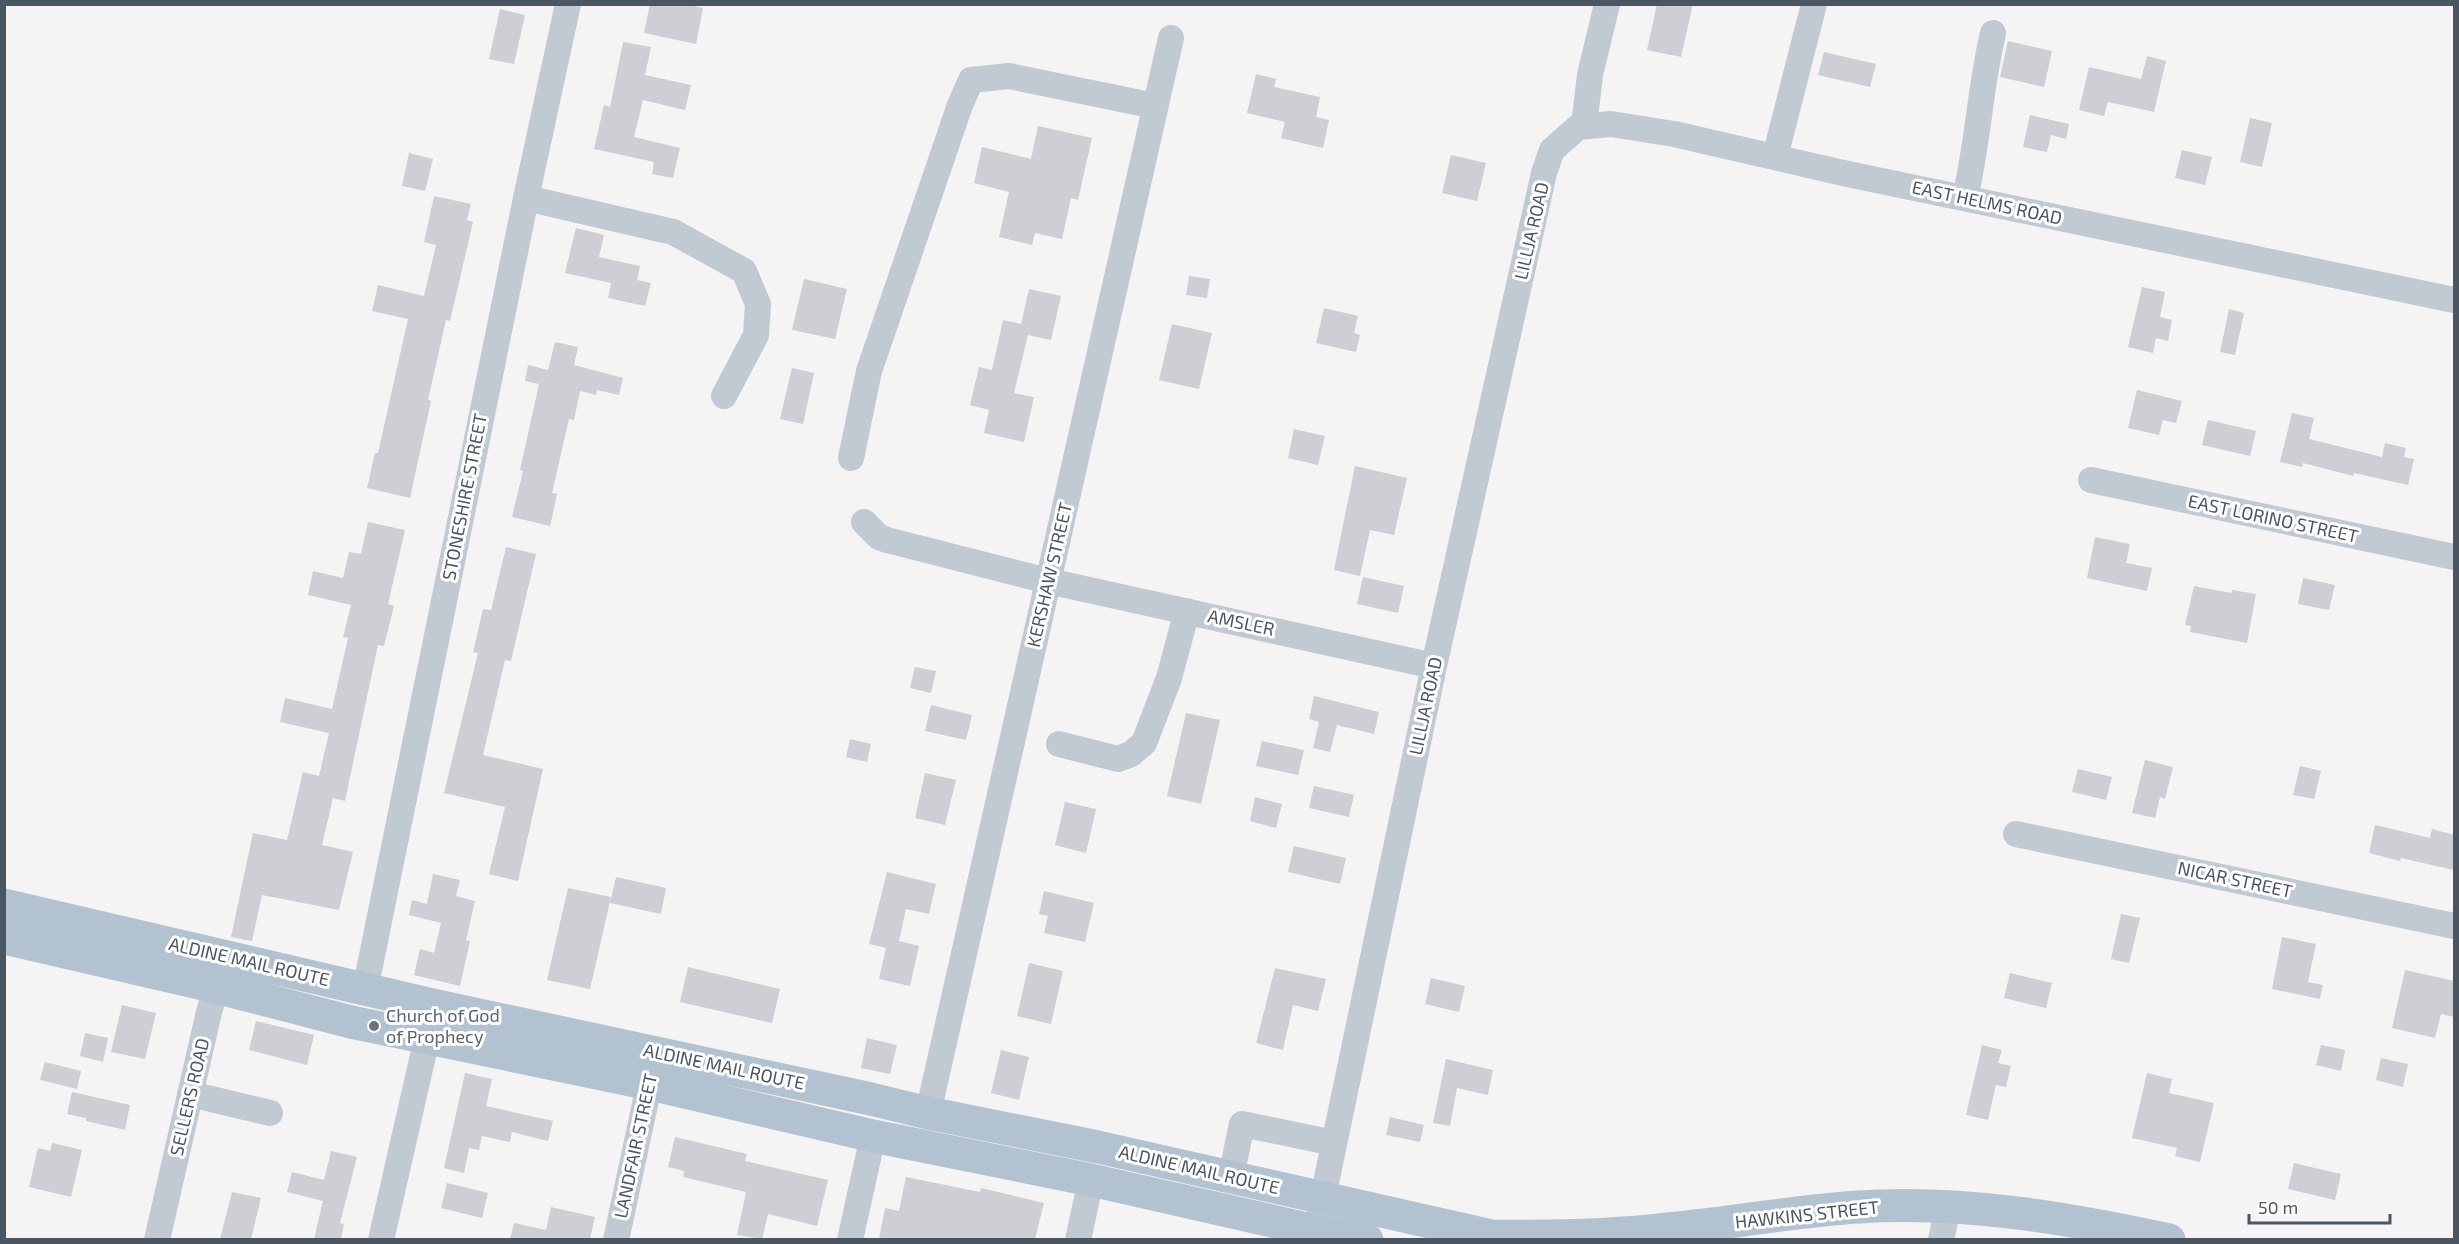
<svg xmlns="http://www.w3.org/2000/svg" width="2459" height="1244" viewBox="0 0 2459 1244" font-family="'Exo 2',sans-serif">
<rect width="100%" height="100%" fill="#f5f3f3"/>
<!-- building -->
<g fill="#cdcfd5">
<path d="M650 4H686L703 8 696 44 644 33Z"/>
<path d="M1657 4H1693L1681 57 1647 50Z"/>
<path d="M500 9 525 15 514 64 489 59Z"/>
<path d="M2008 41 2052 51 2044 87 2000 77Z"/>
<path d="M623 42 651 47 645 75 691 85 685 110 643 100 634 137 680 148 673 178 652 174 654 162 594 149 604 105 610 107Z"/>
<path d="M1824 52 1876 64 1870 87 1818 75Z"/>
<path d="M2147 56 2166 61 2154 112 2108 102 2104 116 2079 110 2089 67 2141 79Z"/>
<path d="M1256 74 1276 79 1274 87 1320 97 1316 117 1329 120 1323 148 1281 138 1285 122 1247 113Z"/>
<path d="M2030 115 2069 124 2066 139 2051 135 2047 152 2023 147Z"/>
<path d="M2250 118 2272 123 2262 167 2240 162Z"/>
<path d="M1038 126 1092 138 1078 200 1071 198 1062 239 1035 233 1032 245 999 237 1009 192 974 183 982 147 1031 159Z"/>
<path d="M2182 150 2212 157 2205 185 2175 178Z"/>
<path d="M409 153 433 159 425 191 402 186Z"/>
<path d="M1451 155 1486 163 1477 201 1442 193Z"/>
<path d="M434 196 471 204 467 220 473 222 450 321 446 320 428 400 431 401 410 498 367 488 375 453H378L408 319 372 311 378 285 424 296 436 245 424 242Z"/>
<path d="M576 228 604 235 599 257 640 266 637 280 651 283 645 306 608 298 611 283 565 273Z"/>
<path d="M1189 276 1210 279 1207 298 1186 295Z"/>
<path d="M804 279 847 289 835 339 792 330Z"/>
<path d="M2142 287 2165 292 2160 317 2172 320 2168 341 2156 338 2153 353 2128 347Z"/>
<path d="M1029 289 1061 296 1051 340 1028 335 1014 393 1034 397 1024 442 984 433 989 410 970 405 979 367 992 370 1003 320 1021 324Z"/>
<path d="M1324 308 1358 316 1354 333 1360 335 1356 352 1316 343Z"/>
<path d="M2229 309 2244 313 2235 355 2220 352Z"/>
<path d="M1172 324 1212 333 1199 389 1159 380Z"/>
<path d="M555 342 578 347 574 365 623 378 619 395 597 390 596 395 580 391 574 420 569 419 552 493 557 494 550 526 512 517 523 471 520 470 539 384 525 381 528 365 548 370Z"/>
<path d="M792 368 814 373 803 424 780 419Z"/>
<path d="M2137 390 2182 401 2176 423 2163 420 2159 435 2128 428Z"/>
<path d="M2292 413 2314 418 2309 439 2382 457 2385 443 2406 448 2404 457 2414 459 2408 485 2354 473 2353 476 2303 463 2302 467 2280 462Z"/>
<path d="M2208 420 2256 431 2250 456 2202 445Z"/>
<path d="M1294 429 1325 436 1318 465 1288 458Z"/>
<path d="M1355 466 1407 478 1394 535 1370 530 1360 576 1334 570Z"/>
<path d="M368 522 405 530 388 604 394 606 384 646 378 645 345 801 333 798 322 845 353 852 339 910 262 895 252 941 231 937 253 833 287 840 303 772 319 776 329 733 280 722 285 698 332 709 348 638 343 637 351 605 308 595 313 571 343 578 349 552 361 554Z"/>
<path d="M2095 537 2130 544 2126 563 2152 568 2147 591 2087 578Z"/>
<path d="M506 547 536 554 511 661 505 660 483 755 543 769 518 881 489 874 505 807 444 793 478 653 473 652 483 609 491 610Z"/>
<path d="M1363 577 1404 586 1398 613 1357 604Z"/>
<path d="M2303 578 2335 585 2329 610 2298 604Z"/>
<path d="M2194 586 2231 593 2232 590 2256 594 2247 643 2190 632 2191 626 2185 625Z"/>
<path d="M915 667 936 671 931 693 910 688Z"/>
<path d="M1314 696 1379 712 1374 734 1337 725 1330 752 1313 748 1319 722 1309 719Z"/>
<path d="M931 705 972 715 966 740 925 731Z"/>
<path d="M1186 713 1220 720 1201 804 1167 796Z"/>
<path d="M850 739 871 744 867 762 846 757Z"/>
<path d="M1262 741 1304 750 1298 775 1256 766Z"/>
<path d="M2145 760 2173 767 2165 799 2160 797 2155 818 2132 813Z"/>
<path d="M2300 766 2321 771 2314 799 2293 795Z"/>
<path d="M2078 769 2112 777 2106 800 2072 792Z"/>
<path d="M925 773 956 780 945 825 915 818Z"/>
<path d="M1314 786 1354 795 1349 817 1309 808Z"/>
<path d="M1255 797 1282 804 1276 828 1250 821Z"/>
<path d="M1065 802 1096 809 1086 853 1055 845Z"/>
<path d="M2375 825 2430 838 2432 829 2454 835V870L2401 858 2400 861 2369 853Z"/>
<path d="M1294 846 1346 858 1340 884 1288 872Z"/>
<path d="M887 872 936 884 929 914 906 909 899 941 919 946 910 986 879 979 886 948 869 944Z"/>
<path d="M433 874 460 880 456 896 475 901 466 940 470 941 460 986 414 975 420 949 434 953 441 923 409 915 412 900 427 904Z"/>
<path d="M616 877 666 888 661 914 610 903Z"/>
<path d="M568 888 611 897 590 989 547 980Z"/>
<path d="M1044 891 1094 903 1085 942 1044 933 1048 916 1039 914Z"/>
<path d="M2121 914 2140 918 2129 963 2111 959Z"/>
<path d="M2282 937 2316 944 2308 982 2323 985 2320 999 2272 989Z"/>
<path d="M1029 963 1063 971 1051 1024 1017 1016Z"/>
<path d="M688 967 780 989 772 1023 680 1002Z"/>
<path d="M1275 968 1326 979 1318 1011 1293 1005 1283 1050 1256 1043Z"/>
<path d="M2405 970 2454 981V1017L2441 1014 2435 1038 2392 1028Z"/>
<path d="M2010 973 2052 983 2046 1008 2004 998Z"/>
<path d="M1431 978 1465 986 1459 1012 1425 1004Z"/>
<path d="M122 1005 156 1013 145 1059 111 1052Z"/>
<path d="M256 1021 314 1035 307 1065 249 1050Z"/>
<path d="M85 1033 108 1038 103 1062 80 1056Z"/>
<path d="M867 1038 897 1045 890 1074 861 1068Z"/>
<path d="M1982 1045 2002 1050 1998 1063 2011 1066 2006 1087 1996 1085 1988 1120 1966 1115Z"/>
<path d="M2321 1045 2345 1050 2341 1071 2316 1065Z"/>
<path d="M1001 1050 1029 1057 1019 1100 991 1093Z"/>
<path d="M2381 1058 2408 1064 2403 1087 2376 1080Z"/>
<path d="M1446 1059 1493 1070 1488 1095 1457 1088 1450 1126 1433 1123Z"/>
<path d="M45 1062 81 1071 77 1089 40 1080Z"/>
<path d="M465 1073 492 1079 486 1106 553 1121 548 1141 512 1132 510 1142 482 1136 479 1150 469 1148 464 1173 444 1168Z"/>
<path d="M2147 1073 2172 1079 2169 1093 2214 1103 2200 1162 2175 1156 2177 1148 2132 1138Z"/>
<path d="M72 1092 130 1105 125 1130 86 1121V1118L67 1114Z"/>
<path d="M1390 1117 1424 1125 1420 1142 1386 1135Z"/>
<path d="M675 1137 747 1154 745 1161 828 1180 817 1226 768 1214 762 1239 737 1235 746 1192 683 1177 684 1171 668 1167Z"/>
<path d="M52 1143 82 1150 71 1197 29 1187 38 1148 50 1151Z"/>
<path d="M331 1151 357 1157 340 1223 344 1224 341 1239H314L323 1201 287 1192 292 1172 324 1180Z"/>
<path d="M2294 1163 2341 1174 2335 1200 2288 1189Z"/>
<path d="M906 1177 980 1192 981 1188 1044 1203 1035 1239H879L885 1208 899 1211Z"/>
<path d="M447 1183 488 1193 482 1218 441 1208Z"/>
<path d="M232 1192 261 1198 251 1239H220Z"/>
<path d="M551 1207 595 1217 590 1239H510L514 1223 546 1230Z"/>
</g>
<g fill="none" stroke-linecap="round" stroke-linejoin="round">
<!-- minor -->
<g stroke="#c1cad2" stroke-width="26">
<path d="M1584 126 1590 75 1607 4"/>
<path d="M1775 157 1814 4"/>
<path d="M526 198 673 232 744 271 758 304 756 335 724 396"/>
<path d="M1965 198C1978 143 1980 88 1993 33"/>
<path d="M851 458 869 371 960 105 971 80 1009 76 1155 106"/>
<path d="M2091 480 2454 557"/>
<path d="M864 522 879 537 887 540 1048 581 1434 666"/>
<path d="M1059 744 1118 759 1131 754 1144 743 1169 678 1187 611"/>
<path d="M2016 834 2454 926"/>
<path d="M365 990 526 198 568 4"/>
<path d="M190 1094 270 1113"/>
<path d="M928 1113 1171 38"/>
<path d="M1231 1177 1242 1124 1334 1143"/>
<path d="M1319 1216 1434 666 1544 173 1552 150 1578 127 1611 124 1674 134 1843 173 2454 300"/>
<path d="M157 1240 209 1012 221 971"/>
<path d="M381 1240 427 1038"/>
<path d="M616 1240 653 1067"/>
<path d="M850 1240 873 1136"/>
<path d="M1078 1240 1091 1180"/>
<path d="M1941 1240 1948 1207"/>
</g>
<!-- major -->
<g stroke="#b3c2d1" stroke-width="33">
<path d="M4 905 433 1005 871 1099 928 1113 1098 1147 1492 1236C1551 1237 1609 1236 1668 1229 1732 1223 1795 1211 1858 1207 1962 1200 2067 1218 2169 1240"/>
<path d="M4 938 216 987 351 1022 650 1084 873 1136 1091 1180 1316 1231 1367 1240"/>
</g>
</g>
<!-- markers -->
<circle fill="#6b7280" stroke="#fff" stroke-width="2" cx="374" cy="1026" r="6"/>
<g text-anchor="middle" stroke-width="6" stroke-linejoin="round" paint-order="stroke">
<!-- street labels -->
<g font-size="18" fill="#4a5661" stroke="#fff">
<text transform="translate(1987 203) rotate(12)" y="6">EAST HELMS ROAD</text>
<text transform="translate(1532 231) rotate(-77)" y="6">LILLJA ROAD</text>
<text transform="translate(465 497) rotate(-79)" y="6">STONESHIRE STREET</text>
<text transform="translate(2273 519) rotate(12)" y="6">EAST LORINO STREET</text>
<text transform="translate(1050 575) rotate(-77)" y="6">KERSHAW STREET</text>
<text transform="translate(1241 623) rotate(12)" y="6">AMSLER</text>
<text transform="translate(1426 706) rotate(-78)" y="6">LILLJA ROAD</text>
<text transform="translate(2235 880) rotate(12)" y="6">NICAR STREET</text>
<text transform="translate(249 962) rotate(13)" y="6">ALDINE MAIL ROUTE</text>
<text transform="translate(724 1067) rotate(12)" y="6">ALDINE MAIL ROUTE</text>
<text transform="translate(190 1097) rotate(-77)" y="6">SELLERS ROAD</text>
<text transform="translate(636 1146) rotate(-78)" y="6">LANDFAIR STREET</text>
<text transform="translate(1199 1170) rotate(13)" y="6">ALDINE MAIL ROUTE</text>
<text transform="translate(1807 1215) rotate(-6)" y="6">HAWKINS STREET</text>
</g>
<!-- worship labels -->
<g font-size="18" fill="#5b616d" stroke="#fff" text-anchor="start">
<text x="386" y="1022">Church of God<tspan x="386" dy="21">of Prophecy</tspan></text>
</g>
</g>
<!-- border -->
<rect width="2459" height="1244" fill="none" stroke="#4a5661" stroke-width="12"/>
<!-- scale -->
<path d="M2249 1214v9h141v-9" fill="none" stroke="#4a5661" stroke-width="3"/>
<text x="2258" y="1214" font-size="18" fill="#4a5661" stroke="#ffffff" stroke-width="4.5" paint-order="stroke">50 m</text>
</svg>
